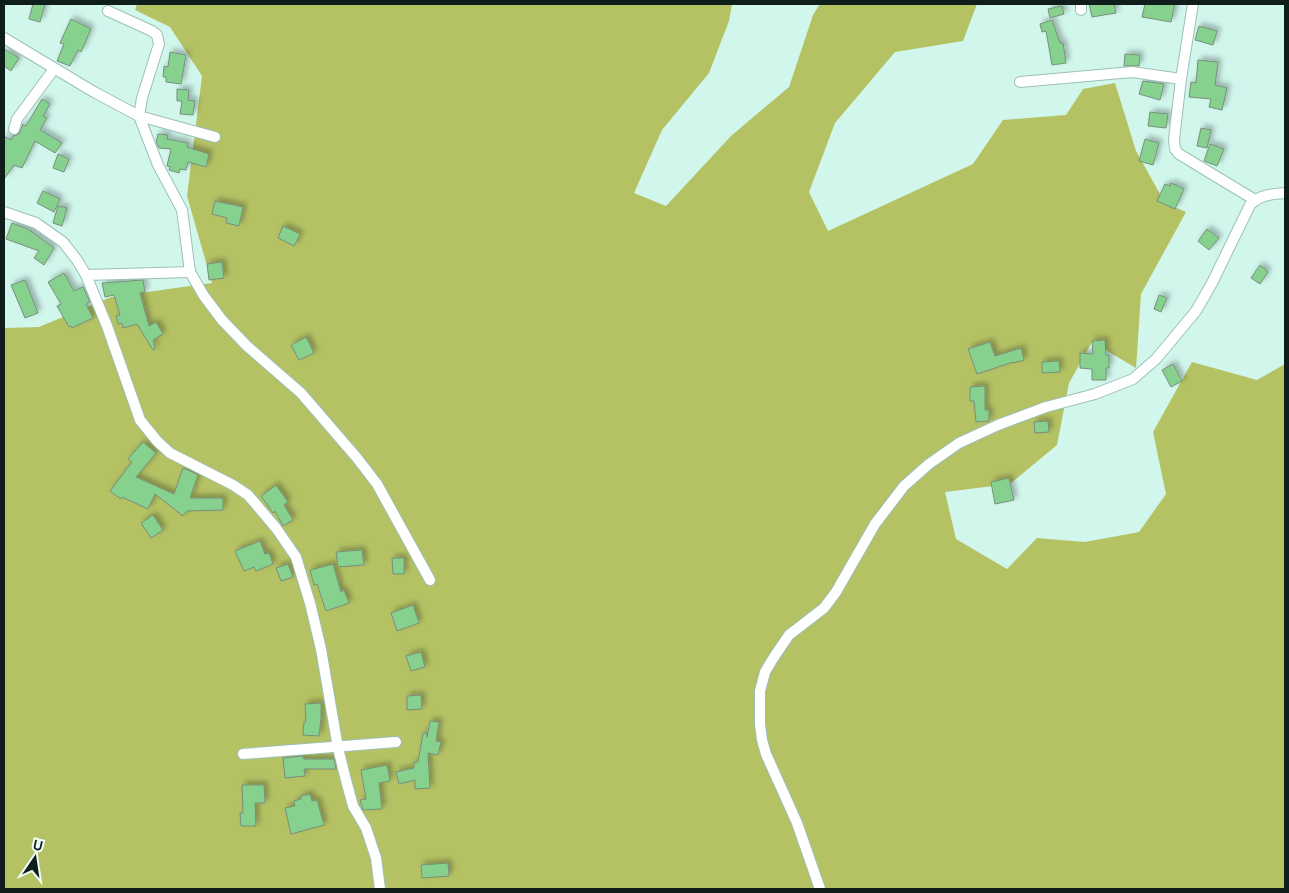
<svg xmlns="http://www.w3.org/2000/svg" width="1289" height="893" viewBox="0 0 1289 893" font-family="Overpass,sans-serif">
<defs>
<filter id="shadow"><feDropShadow dx="3.5" dy="-3.5" stdDeviation="2.5" flood-color="#0004"/></filter>
</defs>
<rect width="100%" height="100%" fill="#d1f7ed"/>
<!-- forest -->
<path fill="#b4c264" d="M137 4H732L729 21 709 73 662 130 634 193 666 206 731 136 789 87 813 15 820 4H977L963 41 895 52 835 123 809 192 828 231 973 164 1003 120 1066 115 1083 89 1115 83 1136 151 1165 203 1186 212 1141 294 1136 368 1092 342 1069 383 1057 445 1010 484 945 492 956 539 1007 569 1037 538 1085 542 1139 532 1166 494 1153 432 1192 362 1257 380 1285 364V889H4V328L39 327 111 297 212 283 187 196 202 76 170 27 135 10Z"/>
<!-- building -->
<g fill="#86d18e" stroke="#788f7a" filter="url(#shadow)">
<path d="M33 4H45L40 22 29 19Z"/>
<path d="M1089 4H1114L1116 13 1092 17Z"/>
<path d="M1145 4H1175L1171 22 1142 17Z"/>
<path d="M1062 6 1064 14 1050 18 1048 9Z"/>
<path d="M71 19 91 29 81 52 78 50 70 66 57 61 64 44 60 43Z"/>
<path d="M1052 20 1060 43H1063L1066 63 1052 65 1046 31 1042 32 1040 24Z"/>
<path d="M1199 26 1217 31 1213 45 1195 40Z"/>
<path d="M4 49 19 58 11 71 4 66Z"/>
<path d="M170 52 186 55 181 84 166 82V77H163L164 66 168 67Z"/>
<path d="M1125 54 1140 55 1139 66H1124Z"/>
<path d="M1198 60 1218 62 1215 85 1227 88 1222 110 1209 107 1211 99 1189 97 1191 82 1196 83Z"/>
<path d="M1143 81 1164 84 1160 100 1139 94Z"/>
<path d="M177 89 189 90 188 100 195 101 193 115 180 114 182 101H177Z"/>
<path d="M42 99 50 104 43 116 47 118 40 130 62 143 55 153 35 141 22 168 14 165 4 179V136L11 140 13 136 19 134 23 124 26 126Z"/>
<path d="M1150 112 1168 114 1166 128 1148 126Z"/>
<path d="M1201 128 1211 130 1207 148 1197 146Z"/>
<path d="M158 134 168 135 167 139 188 143 187 147 209 154 206 167 188 162 186 170 180 169 179 173 169 170 170 167 167 166 171 149 159 148 156 142Z"/>
<path d="M1145 139 1159 143 1153 165 1139 161Z"/>
<path d="M1210 144 1224 149 1217 166 1204 161Z"/>
<path d="M58 154 69 159 64 172 53 168Z"/>
<path d="M1171 183 1184 189 1175 209 1157 201 1165 184 1170 186Z"/>
<path d="M43 191 60 199 54 212 37 203Z"/>
<path d="M215 201 243 207 239 226 226 223 227 218 212 214Z"/>
<path d="M58 206 67 208 62 226 53 223Z"/>
<path d="M12 223 28 229 54 248 44 265 34 258 39 251 6 239Z"/>
<path d="M283 226 300 234 294 246 278 238Z"/>
<path d="M1207 229 1219 238 1209 250 1198 241Z"/>
<path d="M222 262 224 278 209 280 207 264Z"/>
<path d="M1260 265 1268 272 1260 284 1251 278Z"/>
<path d="M64 273 74 291 83 287 90 302 86 304 93 318 72 328 71 326 69 327 57 306 61 304 48 282Z"/>
<path d="M25 280 38 313 25 318 11 285Z"/>
<path d="M143 280 145 292 140 293 149 326 156 322 163 334 153 340 155 349 153 350 137 324 123 328 122 323 118 324 116 316 120 315 114 295 105 297 102 283Z"/>
<path d="M1159 295 1167 298 1161 312 1154 309Z"/>
<path d="M306 337 314 353 299 360 291 345Z"/>
<path d="M1105 340 1106 355H1109V368H1106V380H1092V369L1080 368V353L1093 354 1092 341Z"/>
<path d="M990 342 995 356 1021 348 1024 360 1013 363V362L977 374 968 349Z"/>
<path d="M1059 361 1060 372 1042 373V362Z"/>
<path d="M1173 364 1182 381 1171 387 1162 370Z"/>
<path d="M985 386V410H989V421L976 422 974 401H970V387Z"/>
<path d="M1048 421 1049 432 1035 433 1034 422Z"/>
<path d="M143 442 156 453 136 477 174 494 183 468 190 471 198 475 190 498H223V510L187 511 183 516 155 494 148 509 122 497 121 499 110 491 132 462 128 459Z"/>
<path d="M1009 478 1014 500 995 504 991 482Z"/>
<path d="M276 485 288 502 284 505 293 520 283 526 275 511 273 513 261 496Z"/>
<path d="M153 515 163 530 151 538 141 523Z"/>
<path d="M260 541 265 554 269 553 273 564 256 571 254 567 244 571 235 551Z"/>
<path d="M362 550 364 565 338 567 336 552Z"/>
<path d="M392 558H404V574H393Z"/>
<path d="M288 564 293 577 281 581 276 568Z"/>
<path d="M333 564 341 592 344 590 349 603 326 611 317 584 314 585 310 570Z"/>
<path d="M413 605 419 623 397 631 391 613Z"/>
<path d="M421 652 425 667 411 671 406 656Z"/>
<path d="M421 695 422 709 407 710V696Z"/>
<path d="M321 703V718L319 736 303 735 304 722H306L305 704Z"/>
<path d="M430 721 439 722 436 741 441 742 438 755 428 753 430 788 415 789V780L399 784 396 772 414 768V762H418L423 733H427V737Z"/>
<path d="M303 756 304 759H334L336 769H304L305 776 285 778 283 758Z"/>
<path d="M387 765 390 781 379 783 382 809 363 810 360 800 366 799 361 770Z"/>
<path d="M242 785H264L265 803H255L256 826H241L240 813H243Z"/>
<path d="M310 794 312 801 317 800 324 825 291 834 285 808 295 806 294 801 301 799V796Z"/>
<path d="M448 863 449 876 422 878 421 865Z"/>
</g>
<g fill="none" stroke-linecap="round" stroke-linejoin="round">
<!-- street casing -->
<g stroke="#9cc0b7" stroke-width="12">
<g id="street">
<path d="M1193 4 1181 79 1174 139 1175 149 1179 154 1255 200"/>
<path d="M1081 10V4"/>
<path d="M108 11 152 31 157 35 159 44 142 98 139 116 158 165 182 210 190 272 204 296 222 320 247 346 301 393 357 458 377 484 430 580"/>
<path d="M4 38 94 92 139 116 215 137"/>
<path d="M1020 82 1132 72 1181 79"/>
<path d="M14 129 17 119 54 69"/>
<path d="M4 212 36 223 63 242 77 260 86 275 107 326 140 420 157 441 170 453 233 485 248 495 276 528 296 557 310 603 321 649 338 748 347 784 353 806 366 828 376 858 380 889"/>
<path d="M86 275 190 272"/>
<path d="M243 754 396 742"/>
<path d="M820 889 797 823 766 754 762 740 760 724V691L765 672 774 657 789 635 824 608 836 592 875 524 904 486 929 464 959 443 998 425 1046 407 1095 394 1133 379 1156 359 1196 311 1212 283 1250 205C1259 195 1272 194 1285 193"/>
</g>
</g>
<!-- street -->
<use href="#street" stroke="#fff" stroke-width="10"/>
</g>
<!-- border -->
<rect width="1289" height="893" fill="none" stroke="#101e1b" stroke-width="10"/>
<!-- north arrow -->
<g transform="translate(35 858) rotate(13)" stroke="#effefa" stroke-width="4" paint-order="stroke">
<path d="M0-4L9 19L0 12L-9 19Z" fill="#101e1b"/>
<text y="-8" font-size="14" font-weight="bold" text-anchor="middle" fill="#101e1b">U</text>
</g>
</svg>
